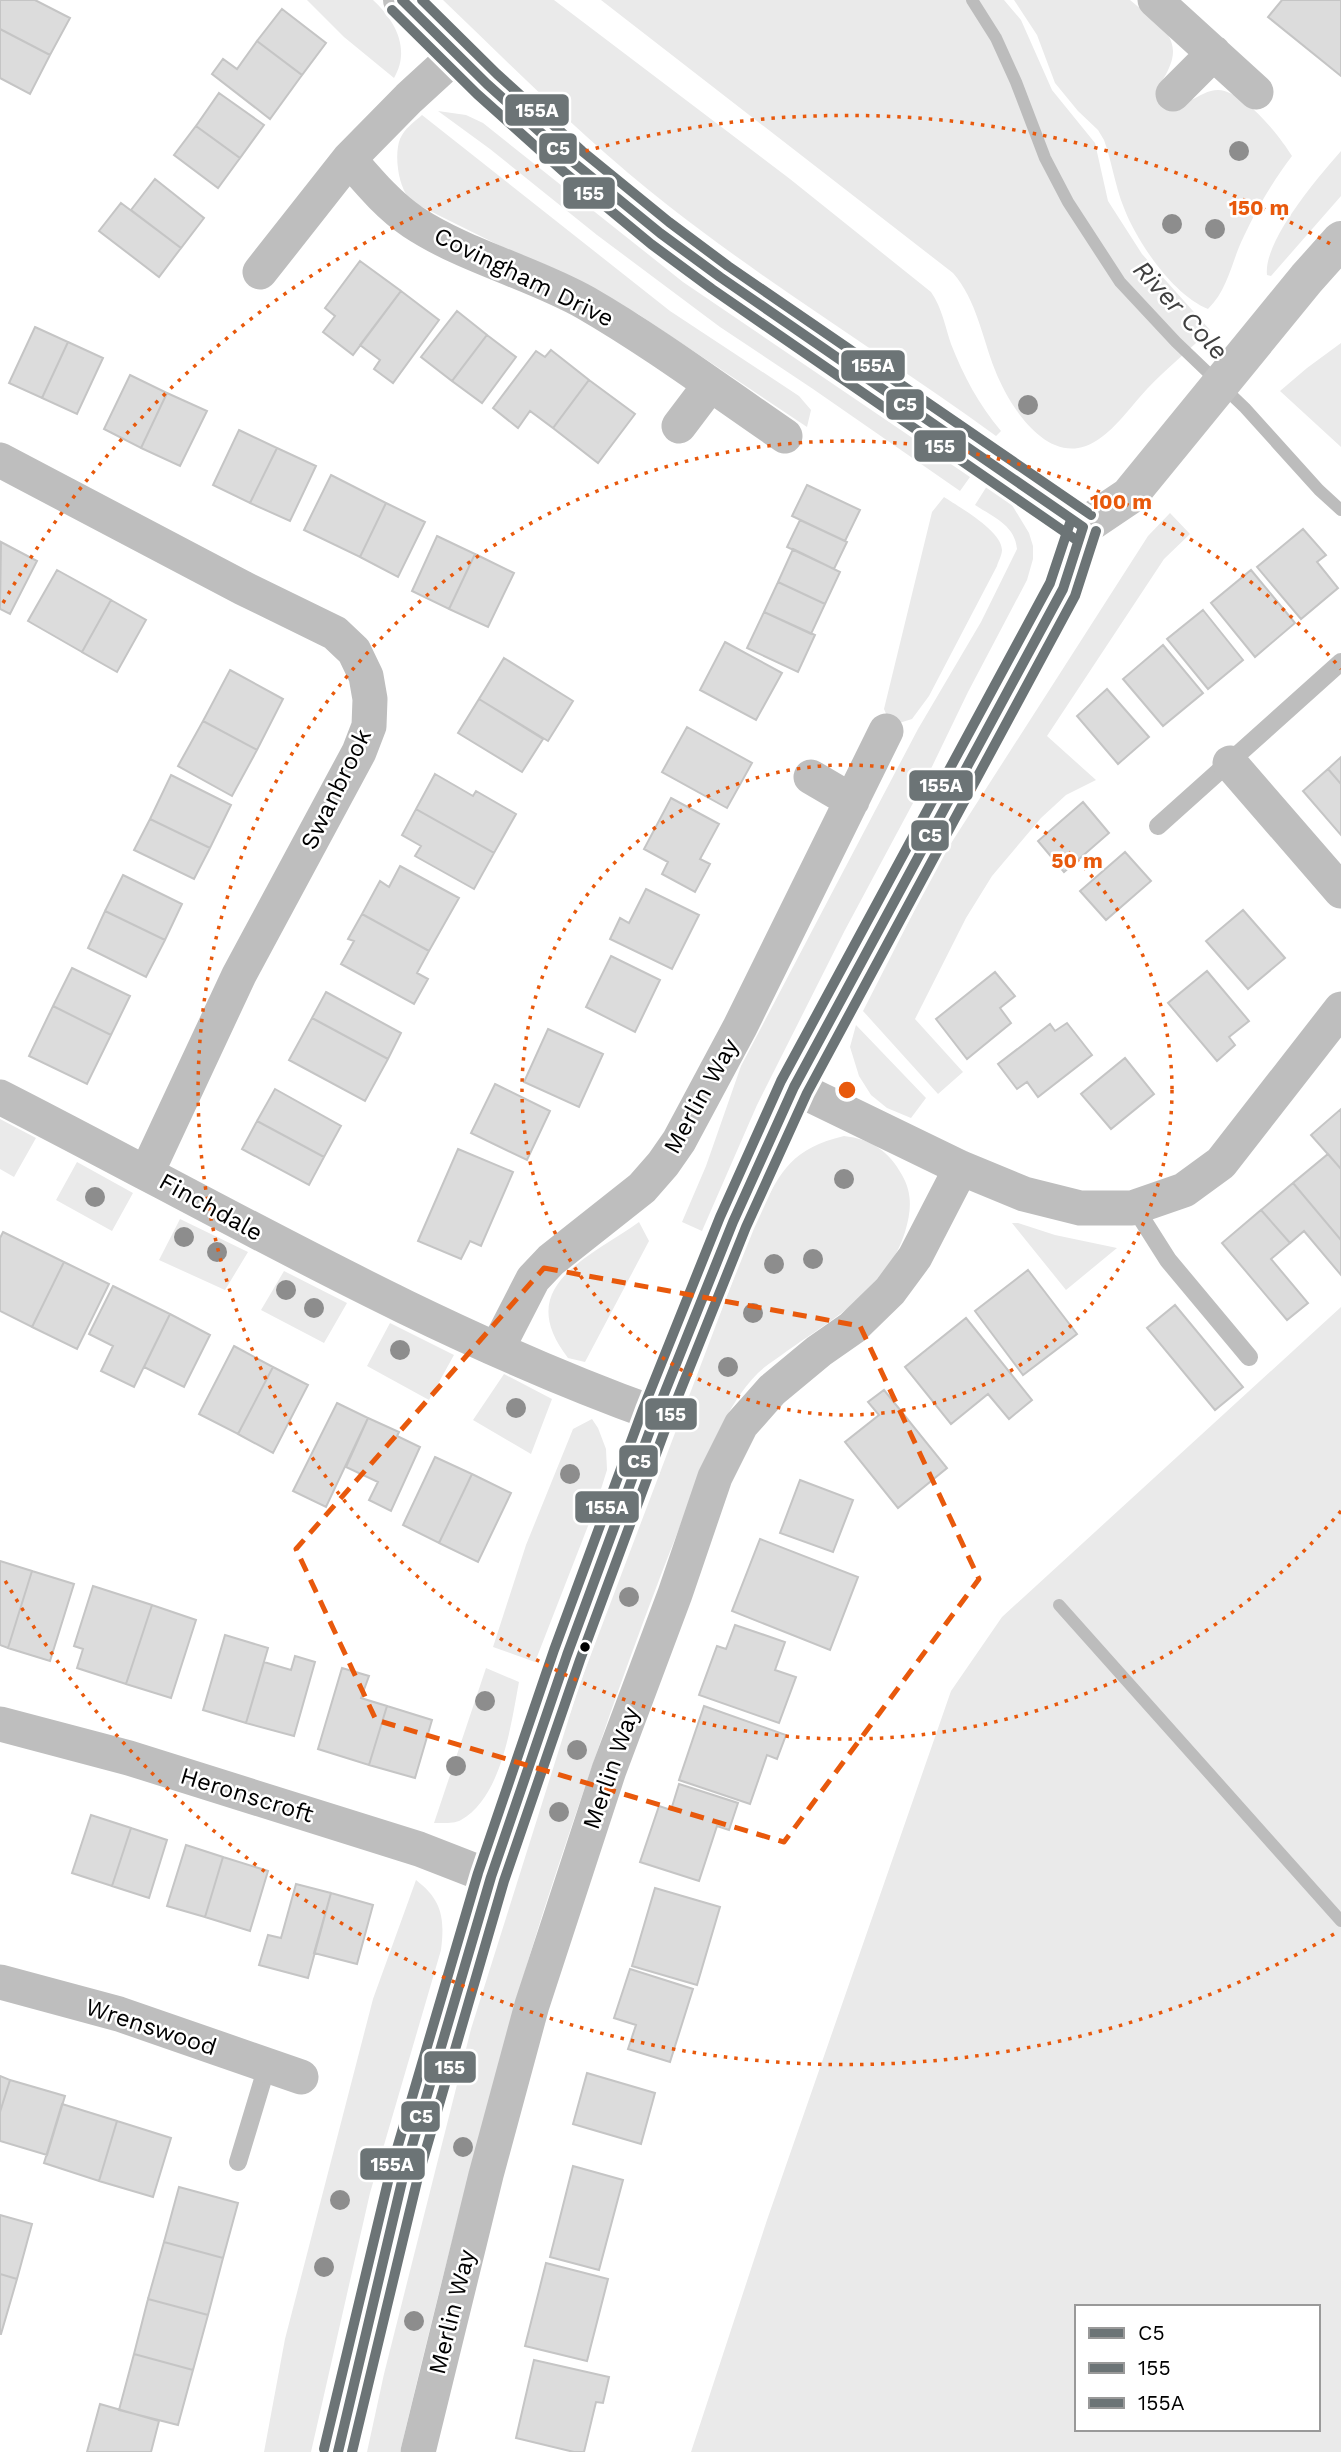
<svg xmlns="http://www.w3.org/2000/svg" width="1341" height="2452" viewBox="0 0 1341 2452" font-family="'Work Sans',sans-serif">
<rect width="100%" height="100%" fill="#fff"/>
<path fill="#eaeaea" fill-rule="evenodd" d="M307,0H373C395,20 411,49 394,78L344,37Z
M443,0H554L790,179L931,292C942,308 945,326 951,344C963,375 979,405 1001,431L996,436C889,358 775,289 670,207C589,144 517,71 443,0Z
M601,0H1004L1021,20L1052,90L1095,143L1108,201L1142,254L1210,330C1189,350 1167,368 1147,389C1133,404 1116,428 1099,439C1051,473 1010,408 995,370C982,337 977,301 953,273Z
M1014,0H1130C1163,28 1190,40 1160,84L1191,100C1200,96 1208,90 1218,90C1244,91 1279,135 1292,156C1273,181 1257,208 1244,236C1231,262 1229,288 1208,309C1173,295 1137,242 1124,208C1115,186 1112,162 1104,140L1098,130L1078,111L1055,83L1037,35Z
M438,111L466,115L483,123L683,282L970,477L960,491L813,389L720,327L597,235L490,149Z
M422,115L670,311L799,396L811,410L807,427L638,314L438,215C429,210 416,205 409,198C398,186 394,154 400,139C404,129 414,122 422,115Z
M1341,151V196L1271,276L1267,275C1263,241 1319,176 1341,151Z
M1341,343V447L1280,391L1307,368Z
M987,486L1012,505L1029,533L1033,546V559L1027,580L968,692L927,777L845,930L757,1105L702,1231L682,1222L706,1166L741,1066L918,729L981,622L1017,549C1015,525 993,517 975,505Z
M944,497C959,507 1002,531 1002,550C1002,555 998,562 997,566L929,696L912,719L896,724L890,723L884,709L932,512Z
M1170,513L1190,534L1164,559L1047,736L1096,780L1066,795L1041,818L992,876L966,918L915,1019L963,1072L938,1094L863,1011L939,862L1148,536Z
M856,1025L926,1098L911,1118L887,1108L871,1095L859,1076L850,1047Z
M0,1119L36,1138L14,1177L0,1169Z
M844,1136C871,1139 889,1151 902,1175C913,1194 911,1212 905,1232C887,1289 834,1318 787,1351C778,1358 766,1365 758,1373C741,1390 731,1408 720,1429C706,1455 697,1484 686,1511C659,1578 634,1646 610,1714C582,1796 553,1878 528,1961C481,2124 439,2288 400,2452H367L384,2374L471,2029L579,1686L752,1230C777,1180 784,1150 844,1136Z
M77,1162L133,1193L112,1231L56,1200Z
M180,1219L248,1252L225,1290L159,1260Z
M639,1222L649,1241L585,1362L568,1358C512,1286 589,1258 639,1222Z
M1012,1223H1018L1055,1235L1117,1248L1066,1290Z
M284,1271L347,1303L324,1343L261,1310Z
M1341,1307V2452H691L767,2220L951,1691L1002,1617ZM1077,2307H1318V2429H1077Z
M390,1323L454,1355L429,1400L367,1366Z
M504,1374L552,1399L531,1454L473,1420Z
M592,1419L598,1428L606,1449L607,1470L595,1508L535,1662L493,1647L526,1545L573,1429Z
M486,1668L519,1682C511,1724 502,1797 461,1820C454,1824 442,1823 434,1823Z
M416,1880C442,1900 445,1918 441,1950L370,2193L311,2452H264L285,2339L373,1999Z"/>
<g fill="none" stroke-linecap="round" stroke-linejoin="round">
<path stroke="#bcbcbc" stroke-width="12" d="M972,0L996,38L1016,82L1045,158L1068,202L1120,282L1176,342L1245,408L1319,490L1341,510
M1059,1605L1341,1921"/>
</g>
<path fill="#dcdcdc" stroke="#c5c5c5" stroke-width="2" d="M0,0H35L70,18L50,55L0,29Z
M1282,0H1341V76L1268,17Z
M282,9L326,43L302,75L257,41Z
M0,29L50,55L30,94L0,78Z
M257,41L302,75L270,119L212,74L223,59L237,69Z
M219,93L264,125L240,158L196,126Z
M196,126L240,158L218,188L174,155Z
M155,179L204,218L181,248L131,210Z
M121,203L181,248L159,277L99,231Z
M360,261L401,291L353,355L323,332L335,316L325,308Z
M401,291L439,320L393,383L374,369L380,360L360,345Z
M457,311L487,335L452,381L421,357Z
M35,327L68,342L42,398L9,383Z
M487,335L516,357L482,403L452,381Z
M68,342L103,358L77,414L42,398Z
M551,350L589,380L553,428L530,411L518,428L493,408L536,351L545,357Z
M130,375L167,393L141,448L104,429Z
M589,380L635,414L598,463L553,428Z
M167,393L207,411L180,466L141,448Z
M239,430L277,448L250,503L213,485Z
M277,448L316,466L290,521L250,503Z
M331,475L386,503L360,557L304,530Z
M807,485L860,510L845,541L792,516Z
M386,503L425,522L398,577L360,557Z
M800,520L847,542L834,569L787,547Z
M1303,529L1326,555L1317,562L1338,588L1301,619L1257,567Z
M437,536L475,554L449,609L412,591Z
M1,542L37,561L10,614L0,609Z
M793,549L840,572L825,604L778,582Z
M475,554L514,573L488,627L449,609Z
M57,570L111,600L82,652L28,621Z
M1251,570L1295,623L1255,657L1211,603Z
M778,582L825,604L811,634L764,612Z
M111,600L146,620L117,672L82,652Z
M1203,610L1243,660L1208,689L1167,639Z
M764,612L815,635L798,672L747,648Z
M725,642L782,673L756,720L700,690Z
M1163,645L1203,693L1163,726L1123,679Z
M504,658L573,701L548,741L479,699Z
M230,670L283,699L257,750L203,721Z
M1107,689L1149,737L1118,764L1077,716Z
M479,699L543,739L522,772L458,733Z
M203,721L257,750L232,796L178,766Z
M687,727L752,763L727,808L662,772Z
M1341,757V784L1328,769Z
M1328,769L1341,784V835L1303,791Z
M435,774L473,796L476,791L516,814L494,853L416,809Z
M171,775L231,805L210,848L150,819Z
M671,798L719,824L700,859L710,864L695,892L662,874L668,862L644,849Z
M1083,802L1109,833L1064,872L1038,841Z
M416,809L494,853L474,889L415,856L421,846L402,835Z
M150,819L210,848L194,879L134,850Z
M1125,852L1151,881L1106,920L1080,891Z
M400,866L459,898L429,951L362,914L380,881L389,887Z
M123,875L182,904L165,940L105,911Z
M646,889L699,915L672,969L610,939L620,918L629,923Z
M1243,910L1285,958L1248,989L1206,941Z
M105,911L165,940L146,977L88,948Z
M362,914L429,951L417,973L428,979L414,1004L341,964L354,941L348,939Z
M611,956L660,980L635,1032L586,1007Z
M72,968L130,996L111,1035L53,1006Z
M1207,971L1249,1021L1229,1037L1235,1045L1217,1061L1168,1003Z
M995,972L1015,996L1000,1008L1011,1023L967,1059L936,1019Z
M326,992L401,1033L388,1059L312,1018Z
M53,1006L111,1035L87,1084L29,1056Z
M312,1018L388,1059L365,1101L289,1060Z
M1067,1023L1092,1055L1038,1097L1027,1082L1017,1089L998,1064L1050,1024L1055,1031Z
M548,1029L603,1054L579,1107L524,1082Z
M1125,1058L1154,1094L1111,1129L1081,1094Z
M495,1084L550,1111L527,1160L471,1133Z
M275,1089L341,1126L324,1157L257,1121Z
M1341,1109V1169L1311,1135Z
M257,1121L324,1157L309,1185L242,1149Z
M458,1149L513,1172L481,1246L470,1241L461,1259L418,1241Z
M1328,1154L1341,1169V1240L1293,1183Z
M1293,1183L1341,1240V1275L1304,1231L1290,1243L1261,1210Z
M1261,1210L1290,1243L1271,1259L1308,1303L1287,1320L1222,1243Z
M3,1232L64,1262L32,1327L0,1311V1238Z
M64,1262L109,1284L77,1349L32,1327Z
M1028,1270L1077,1334L1023,1375L975,1311Z
M113,1286L170,1314L134,1387L101,1371L113,1346L89,1334Z
M1175,1305L1243,1387L1215,1410L1147,1328Z
M170,1314L210,1335L184,1387L144,1367Z
M966,1318L1032,1400L1009,1419L988,1394L951,1424L905,1367Z
M234,1346L273,1367L238,1434L199,1414Z
M273,1367L308,1385L273,1453L238,1434Z
M884,1390L947,1468L898,1508L845,1442L879,1415L868,1402Z
M337,1403L368,1418L326,1507L293,1491Z
M368,1418L399,1432L397,1436L420,1447L391,1511L369,1500L378,1482L346,1467Z
M435,1457L472,1474L439,1543L403,1525Z
M472,1474L511,1493L478,1562L439,1543Z
M800,1480L853,1500L833,1552L780,1533Z
M760,1539L858,1577L830,1650L732,1611Z
M0,1561L32,1571L8,1648L0,1645Z
M32,1571L74,1584L50,1661L8,1648Z
M93,1586L152,1605L126,1684L77,1668L83,1649L74,1646Z
M152,1605L196,1620L171,1698L126,1684Z
M735,1625L785,1642L775,1670L796,1677L779,1723L699,1695L717,1646L726,1649Z
M225,1635L268,1648L246,1723L203,1710Z
M295,1656L315,1662L294,1736L246,1723L264,1662L291,1670Z
M342,1668L369,1676L361,1698L387,1706L369,1765L318,1749Z
M387,1706L432,1720L415,1778L369,1765Z
M704,1706L786,1735L777,1759L767,1755L750,1804L679,1780Z
M679,1784L738,1803L729,1830L717,1826L699,1881L640,1862L659,1806L671,1810Z
M91,1815L131,1828L112,1886L72,1873Z
M131,1828L167,1840L149,1898L112,1886Z
M186,1845L223,1857L205,1917L167,1906Z
M223,1857L268,1871L250,1931L205,1917Z
M296,1884L331,1893L308,1978L259,1965L268,1935L281,1938Z
M655,1888L720,1907L697,1985L632,1966Z
M331,1893L373,1905L357,1964L314,1953Z
M630,1969L693,1989L670,2062L628,2049L636,2025L614,2018Z
M587,2073L655,2093L641,2144L573,2124Z
M0,2076L10,2080L0,2112Z
M10,2080L65,2096L47,2155L0,2141V2112Z
M62,2104L117,2121L99,2181L44,2163Z
M117,2121L171,2138L153,2197L99,2181Z
M573,2166L623,2180L599,2270L550,2257Z
M179,2187L238,2203L223,2258L164,2242Z
M0,2215L32,2224L17,2279L0,2274Z
M164,2242L223,2258L208,2315L148,2299Z
M546,2263L608,2279L587,2361L525,2346Z
M0,2274L17,2279L1,2334H0Z
M148,2299L208,2315L193,2370L134,2354Z
M134,2354L193,2370L178,2425L119,2410Z
M534,2360L609,2377L603,2403L596,2402L584,2452H574L516,2438Z
M100,2404L159,2421L151,2452H87Z"/>
<g fill="none" stroke-linecap="round" stroke-linejoin="round">
<path stroke="#bebebe" stroke-width="18" d="M1158,826L1341,662
M1135,1208L1168,1260L1249,1357
M238,2162L267,2066"/>
<path stroke="#bebebe" stroke-width="35" d="M1155,0L1256,92
M1173,94L1214,53
M349,159C369,182 388,205 413,222C466,257 531,272 586,303C655,343 719,391 785,436
M260,272L349,159L409,98L457,54
M679,426L710,385
M0,460L243,588L335,633L354,651L366,676L370,699L369,726L359,752L239,975L147,1172
M1230,763L1341,891
M811,777L852,801
M794,1087L961,1168L1024,1194L1080,1208H1132L1184,1190L1221,1163L1341,1009
M0,1097C216,1207 427,1332 656,1414
M497,1349L533,1279L551,1260L642,1188L663,1164L679,1141L740,1027L886,731
M0,1724L129,1758L419,1849L491,1877
M0,1982L119,2014L301,2077
M418,2452L486,2175L532,2005L609,1770L675,1594L715,1477L741,1425L772,1390L819,1351L852,1328L890,1291L915,1257L961,1168"/>
<path stroke="#c1c1c1" stroke-width="38" d="M402,0L487,84L573,162L660,233L720,277L1083,527
M338,2452L404,2173L491,1877L567,1655L656,1414L733,1222L794,1087L1063,589L1083,527L1129,496L1307,278L1341,240"/>
<g stroke="#fff" stroke-width="16">
<path id="bus-1" d="M402,0L487,84L573,162L660,233L720,277L1083,527
M338,2452L404,2173L491,1877L567,1655L656,1414L733,1222L794,1087L1063,589L1083,527"/>
</g>
<g stroke="#fff" stroke-width="16">
<path id="bus-2" d="M392,10L477,94L564,172L651,244L712,289L1075,539
M352,2452L418,2177L504,1881L580,1660L669,1419L746,1227L807,1093L1075,596L1096,531"/>
</g>
<g stroke="#fff" stroke-width="16">
<path id="bus-3" d="M422,0L497,74L582,151L669,222L728,266L1091,515
M324,2449L391,2169L478,1873L554,1650L643,1409L720,1217L781,1081L1050,583L1070,523"/>
</g>
<use href="#bus-1" stroke="#6c7476" stroke-width="10"/>
<use href="#bus-2" stroke="#6c7476" stroke-width="10"/>
<use href="#bus-3" stroke="#6c7476" stroke-width="10"/>
</g>
<g fill="#8d8d8d">
<circle cx="1239" cy="151" r="10"/>
<circle cx="1172" cy="224" r="10"/>
<circle cx="1215" cy="229" r="10"/>
<circle cx="1028" cy="405" r="10"/>
<circle cx="844" cy="1179" r="10"/>
<circle cx="95" cy="1197" r="10"/>
<circle cx="184" cy="1237" r="10"/>
<circle cx="217" cy="1252" r="10"/>
<circle cx="813" cy="1259" r="10"/>
<circle cx="774" cy="1264" r="10"/>
<circle cx="286" cy="1290" r="10"/>
<circle cx="314" cy="1308" r="10"/>
<circle cx="753" cy="1313" r="10"/>
<circle cx="400" cy="1350" r="10"/>
<circle cx="728" cy="1367" r="10"/>
<circle cx="516" cy="1408" r="10"/>
<circle cx="570" cy="1474" r="10"/>
<circle cx="629" cy="1597" r="10"/>
<circle cx="485" cy="1701" r="10"/>
<circle cx="577" cy="1750" r="10"/>
<circle cx="456" cy="1766" r="10"/>
<circle cx="559" cy="1812" r="10"/>
<circle cx="463" cy="2147" r="10"/>
<circle cx="340" cy="2200" r="10"/>
<circle cx="324" cy="2267" r="10"/>
<circle cx="414" cy="2321" r="10"/>
</g>
<path fill="none" stroke="#e8590c" stroke-width="5" stroke-dasharray="14 9" stroke-linejoin="round" d="M544,1268L860,1326L979,1579L784,1842L376,1720L296,1549Z"/>
<g fill="none" stroke="#e8590c" stroke-width="3.5" stroke-dasharray="3.5 7">
<circle cx="847" cy="1090" r="325"/>
<path d="M1341 1511A649 649 0 1 1 1341 669"/>
<path d="M1334 1934A974 974 0 0 1 3 1577M3 603A974 974 0 0 1 1334 246"/>
</g>
<circle fill="#000" stroke="#fff" stroke-width="2.5" cx="585" cy="1647" r="6"/>
<g text-anchor="middle" dominant-baseline="central" stroke-width="5" stroke-linejoin="round" paint-order="stroke">
<g font-size="24" fill="#000" stroke="#fff">
<text transform="translate(524 277) rotate(26)">Covingham Drive</text>
<text transform="translate(336 789) rotate(-64)">Swanbrook</text>
<text transform="translate(701 1096) rotate(-61)">Merlin Way</text>
<text transform="translate(211 1207) rotate(29)">Finchdale</text>
<text transform="translate(611 1768) rotate(-71)">Merlin Way</text>
<text transform="translate(247 1795) rotate(17)">Heronscroft</text>
<text transform="translate(151 2027) rotate(18)">Wrenswood</text>
<text transform="translate(452 2312) rotate(-76)">Merlin Way</text>
</g>
<g font-size="26" font-style="italic" fill="#404040" stroke="#fff">
<text transform="translate(1181 310) rotate(47)">River Cole</text>
</g>
</g>
<circle cx="847" cy="1090" r="10" fill="#e8590c" stroke="#fff" stroke-width="3.5"/>
<g font-size="21" text-anchor="middle" font-weight="bold" fill="#e8590c" stroke="#fff" stroke-width="5" stroke-linejoin="round" paint-order="stroke">
<text x="1259" y="215">150 m</text>
<text x="1121" y="509">100 m</text>
<text x="1077" y="868">50 m</text>
</g>
<g stroke="#fff" stroke-width="2.5">
<rect x="504" y="93" width="66" height="34" rx="7" fill="#6c7476"/>
<rect x="538" y="132" width="40" height="33" rx="7" fill="#6c7476"/>
<rect x="562" y="176" width="54" height="34" rx="7" fill="#6c7476"/>
<rect x="840" y="349" width="66" height="33" rx="7" fill="#6c7476"/>
<rect x="885" y="388" width="40" height="33" rx="7" fill="#6c7476"/>
<rect x="913" y="429" width="54" height="34" rx="7" fill="#6c7476"/>
<rect x="908" y="769" width="66" height="33" rx="7" fill="#6c7476"/>
<rect x="910" y="819" width="40" height="33" rx="7" fill="#6c7476"/>
<rect x="644" y="1397" width="54" height="34" rx="7" fill="#6c7476"/>
<rect x="618" y="1444" width="41" height="34" rx="7" fill="#6c7476"/>
<rect x="574" y="1490" width="66" height="34" rx="7" fill="#6c7476"/>
<rect x="423" y="2050" width="54" height="34" rx="7" fill="#6c7476"/>
<rect x="400" y="2100" width="41" height="33" rx="7" fill="#6c7476"/>
<rect x="359" y="2147" width="67" height="34" rx="7" fill="#6c7476"/>
</g>
<g font-size="19" text-anchor="middle" font-weight="bold" fill="#fff">
<text x="537" y="117">155A</text>
<text x="558" y="155">C5</text>
<text x="589" y="200">155</text>
<text x="873" y="372">155A</text>
<text x="905" y="411">C5</text>
<text x="940" y="453">155</text>
<text x="941" y="792">155A</text>
<text x="930" y="842">C5</text>
<text x="671" y="1421">155</text>
<text x="639" y="1468">C5</text>
<text x="607" y="1514">155A</text>
<text x="450" y="2074">155</text>
<text x="421" y="2123">C5</text>
<text x="392" y="2171">155A</text>
</g>
<rect x="1075" y="2305" width="245" height="126" fill="#ffffff" stroke="#999999" stroke-width="2"/>
<rect x="1089" y="2328" width="35" height="10" fill="#6c7476" stroke="#999999" stroke-width="2"/>
<text x="1138" y="2340" font-size="21" fill="#000000">C5</text>
<rect x="1089" y="2363" width="35" height="10" fill="#6c7476" stroke="#999999" stroke-width="2"/>
<text x="1138" y="2375" font-size="21" fill="#000000">155</text>
<rect x="1089" y="2398" width="35" height="10" fill="#6c7476" stroke="#999999" stroke-width="2"/>
<text x="1138" y="2410" font-size="21" fill="#000000">155A</text>
</svg>
